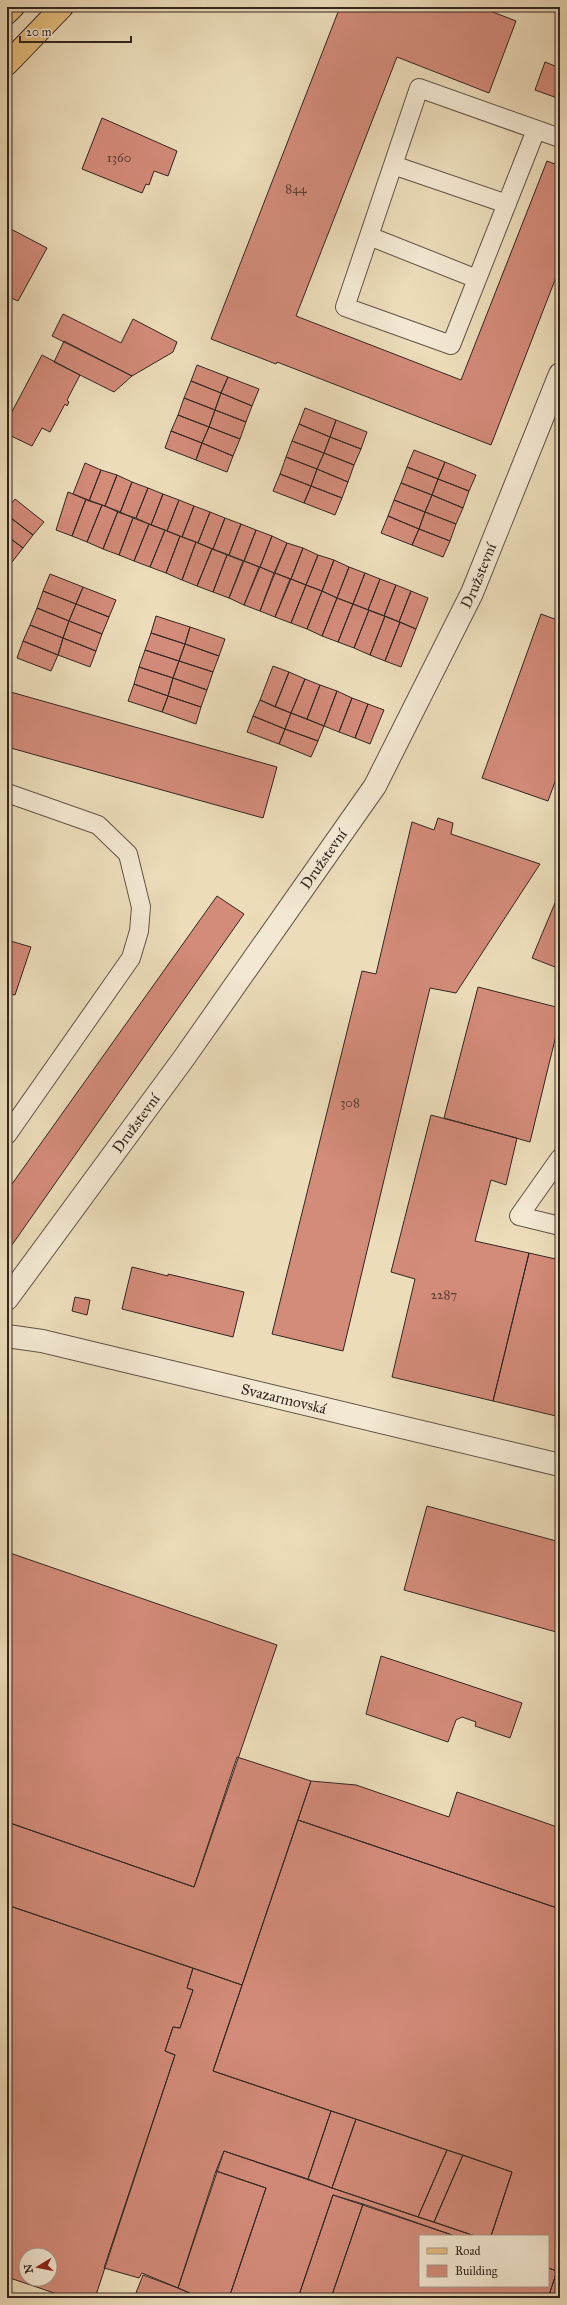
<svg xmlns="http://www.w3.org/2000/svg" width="567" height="2305" viewBox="0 0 567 2305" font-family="'IM FELL Great Primer',serif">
<rect width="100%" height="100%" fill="#ecdcba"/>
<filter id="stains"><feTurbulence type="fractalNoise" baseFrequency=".005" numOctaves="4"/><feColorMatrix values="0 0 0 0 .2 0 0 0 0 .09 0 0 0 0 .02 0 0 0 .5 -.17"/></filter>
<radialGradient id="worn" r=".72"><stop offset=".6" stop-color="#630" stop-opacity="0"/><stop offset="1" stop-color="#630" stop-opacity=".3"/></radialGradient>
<path fill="#d38b7a" stroke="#332621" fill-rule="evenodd" d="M340,7H480L516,21L489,93L397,57L296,316L461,380L547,161L560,166V267L491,445L277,362L276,364L211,339Z
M545,62L560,68V99L535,90Z
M102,118L177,151L168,176L154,171L149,185L146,184L142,193L82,169Z
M7,227L47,248L18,301L7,296Z
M63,314L121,343L133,319L177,342L173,352L132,376L52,336Z
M64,341L132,376L114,392L54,362Z
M42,355L80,375L67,400L69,402L67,406L65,404L50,432L42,428L32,446L7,434V421Z
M197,365L228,377L221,393L191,381Z
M228,377L259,389L252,406L221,393Z
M191,381L221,393L215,410L184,398Z
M221,393L252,406L246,422L215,410Z
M184,398L215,410L209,427L178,415Z
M305,408L336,420L330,437L299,424Z
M215,410L246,422L240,439L209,427Z
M178,415L209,427L202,443L171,431Z
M336,420L367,432L361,449L330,437Z
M299,424L330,437L324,453L292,441Z
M209,427L240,439L233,456L202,443Z
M171,431L202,443L196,460L165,448Z
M330,437L361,449L354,465L324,453Z
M292,441L324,453L317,469L286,457Z
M202,443L233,456L227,472L196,460Z
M414,450L445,462L438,479L407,467Z
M324,453L354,465L348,482L317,469Z
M286,457L317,469L311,486L280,474Z
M445,462L476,475L469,491L438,479Z
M85,463L101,470L89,501L73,494Z
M407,467L438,479L432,495L401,483Z
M317,469L348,482L342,498L311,486Z
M101,470L117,475L105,506L89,501Z
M280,474L311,486L304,503L273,491Z
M117,475L132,482L120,513L105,506Z
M438,479L469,491L463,508L432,495Z
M132,482L148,488L136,518L120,513Z
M401,483L432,495L425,512L394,500Z
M311,486L342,498L335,515L304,503Z
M148,488L163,494L151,525L136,518Z
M68,492L86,499L72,536L56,530Z
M163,494L179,500L167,531L151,525Z
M432,495L463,508L456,524L425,512Z
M15,499L44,522L33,535L7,515V509Z
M86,499L102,505L87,542L72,536Z
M179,500L194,506L182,537L167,531Z
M394,500L425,512L419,529L388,516Z
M102,505L118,511L103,549L87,542Z
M194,506L210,512L198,543L182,537Z
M118,511L133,518L119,555L103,549Z
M210,512L225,518L213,549L198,543Z
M425,512L456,524L450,541L419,529Z
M7,515L33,535L23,548L7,536Z
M388,516L419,529L412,545L381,533Z
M133,518L149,524L134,561L119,555Z
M225,518L241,524L229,555L213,549Z
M149,524L165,530L150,567L134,561Z
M241,524L256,530L244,561L229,555Z
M419,529L450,541L443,557L412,545Z
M165,530L180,536L166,573L150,567Z
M256,530L272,536L260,567L244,561Z
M7,536L23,548L12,562L7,558Z
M180,536L196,542L182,580L166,573Z
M272,536L287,543L274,573L260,567Z
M196,542L212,549L197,586L182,580Z
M287,543L303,548L291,579L275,573Z
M303,548L318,555L306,585L291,579Z
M212,549L227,555L213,592L197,586Z
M227,555L243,561L229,598L213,592Z
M318,555L334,560L322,591L306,585Z
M334,560L349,567L337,598L322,591Z
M244,561L259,567L244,605L229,598Z
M260,567L274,573L260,611L244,605Z
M349,567L365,573L353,604L337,598Z
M275,573L290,579L275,617L260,611Z
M365,573L380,579L368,610L353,604Z
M50,574L83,587L76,604L43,591Z
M291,579L306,585L291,623L275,617Z
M380,579L396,585L384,616L368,610Z
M306,585L322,591L307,629L291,623Z
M396,585L411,591L399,622L384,616Z
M83,587L116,600L109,617L76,604Z
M43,591L76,604L69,621L37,608Z
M322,591L337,598L322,636L307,629Z
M411,591L428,598L416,629L399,622Z
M337,598L353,604L338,642L322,636Z
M76,604L109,617L102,634L69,621Z
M353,604L369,610L354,648L338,642Z
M37,608L69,621L63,638L30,625Z
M369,610L385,616L370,655L354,648Z
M541,614L560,621V768L548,801L482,778Z
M156,616L190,627L185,644L151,633Z
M385,616L400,622L385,661L370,655Z
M69,621L102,634L96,651L63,638Z
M400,622L416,629L401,667L385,661Z
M30,625L63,638L58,655L23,641Z
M190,627L225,639L219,656L185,644Z
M151,633L185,644L179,661L145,650Z
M63,638L96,651L90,667L58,655Z
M23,641L58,655L51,671L17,658Z
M185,644L219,656L213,672L179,661Z
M145,650L179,661L173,678L139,667Z
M179,661L213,672L207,690L173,678Z
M273,666L289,672L275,707L260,700Z
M139,667L173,678L168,696L134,684Z
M289,672L305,679L291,713L275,707Z
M173,678L207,690L201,707L168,696Z
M305,679L320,685L307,719L291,713Z
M134,684L168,696L162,712L128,701Z
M320,685L337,691L324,726L307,719Z
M7,691L277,767L263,818L7,747Z
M337,691L352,698L339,732L324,726Z
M168,696L201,707L196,724L162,712Z
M352,698L368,704L355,738L339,732Z
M260,700L291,713L285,729L253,716Z
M368,704L384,710L370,744L355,738Z
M291,713L324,726L318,741L285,729Z
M253,716L285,729L279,744L247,732Z
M285,729L318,741L311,757L279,744Z
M438,818L453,823L451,834L540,864L456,993L430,988L343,1351L272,1334L362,971L376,974L412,822L434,830Z
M560,891V969L532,958Z
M217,896L244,914L7,1252V1191Z
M7,940L31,947L15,995L7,993Z
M478,987L560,1008V1019L530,1142L444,1118Z
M431,1115L517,1138L506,1185L491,1180L475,1241L529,1253L493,1401L392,1377L415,1279L391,1272Z
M529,1253L560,1260V1417L493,1401Z
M132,1267L168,1276V1274L244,1292L233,1337L122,1309Z
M75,1297L90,1300L87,1315L72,1311Z
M427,1506L560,1542V1633L404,1590Z
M7,1552L277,1645L194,1887L7,1822Z
M381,1656L522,1703L510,1738L475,1726L476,1722L462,1717L456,1720L448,1742L366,1714Z
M237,1757L311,1781L242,1985L7,1905V1822L194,1887Z
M311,1781L356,1785L449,1817L457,1792L560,1828V1909L298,1820Z
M298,1820L560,1909V2298H548L557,2271L548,2268V2236H491L512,2172L213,2071Z
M7,1905L193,1968L187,1988L193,1990L180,2028L173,2027L165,2051L175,2055L95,2298H69L7,2277ZM26,2255H50V2279H26Z
M193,1968L242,1985L213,2071L331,2111L308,2179L224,2151L178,2288L142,2273L139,2278L104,2268L175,2055L165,2051L173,2027L180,2028L193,1990L187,1988Z
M331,2111L356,2119L332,2188L308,2179Z
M356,2119L447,2150L418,2217L332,2188Z
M447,2150L463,2155L434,2222L418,2217Z
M224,2151L332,2188L475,2236H455L333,2195L298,2298H229L266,2188L216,2171Z
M463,2155L512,2172L491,2236H475L434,2222Z
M216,2171L266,2188L229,2298H201L178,2288Z
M333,2195L363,2204L331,2298H298Z
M363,2204L455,2236H420V2286H548V2268L557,2271L548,2298H331Z
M143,2275L178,2288L201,2298H134Z"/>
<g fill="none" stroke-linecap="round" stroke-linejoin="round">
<g stroke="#615447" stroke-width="20">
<path id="lane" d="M536,130L451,345L345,307L419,88L560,138
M393,165L507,204
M369,236L477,279
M7,793L98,825L128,854L141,907L139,931L131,958L7,1135
M560,1158L519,1216L560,1226"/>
</g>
<g stroke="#615447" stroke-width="24">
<g id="street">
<path id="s1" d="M7,1299L184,1058L375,786L472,593L560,374"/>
<path id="s2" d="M7,1336L42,1341L560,1465"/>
</g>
</g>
<g stroke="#332621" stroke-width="24">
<path id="primary" d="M7,13L13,7
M7,64L62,7"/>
</g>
<use href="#lane" stroke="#f3e8d2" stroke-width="18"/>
<use href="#street" stroke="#f3e8d2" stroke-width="22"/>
<use href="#primary" stroke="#e6be7d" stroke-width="22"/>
</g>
<g text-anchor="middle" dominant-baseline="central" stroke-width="3" stroke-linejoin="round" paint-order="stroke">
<g font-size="13" fill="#5b3f37">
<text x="119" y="158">1360</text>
<text x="296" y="189">844</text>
<text x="350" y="1103">308</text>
<text x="444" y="1295">2287</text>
</g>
<g font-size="15" fill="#332621" stroke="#f3e8d2">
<text stroke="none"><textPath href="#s1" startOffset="866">Družstevní</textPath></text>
<text stroke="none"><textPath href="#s1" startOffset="542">Družstevní</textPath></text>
<text stroke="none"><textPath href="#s1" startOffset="218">Družstevní</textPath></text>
<text stroke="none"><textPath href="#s2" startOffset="284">Svazarmovská</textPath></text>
</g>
</g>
<rect width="567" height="2305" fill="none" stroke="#ecdcba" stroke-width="24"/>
<rect x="8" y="8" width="551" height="2289" fill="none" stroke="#332621" stroke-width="2"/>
<rect x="12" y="12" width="543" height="2281" fill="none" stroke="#332621"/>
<rect x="419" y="2235" width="130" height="52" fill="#f3e8d2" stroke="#a69a8b"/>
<rect x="427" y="2248" width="20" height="6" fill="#e6be7d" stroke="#a69a8b"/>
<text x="455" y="2255" font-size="12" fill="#332621">Road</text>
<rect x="427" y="2265" width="20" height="12" fill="#d38b7a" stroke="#a69a8b"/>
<text x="455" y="2275" font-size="12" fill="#332621">Building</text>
<g transform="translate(38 2267) rotate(260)"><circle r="19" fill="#f3e8d2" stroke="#a69a8b"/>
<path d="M0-3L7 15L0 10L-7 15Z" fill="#8f2418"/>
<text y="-6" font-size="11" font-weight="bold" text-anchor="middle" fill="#332621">N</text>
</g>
<path d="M20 36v6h111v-6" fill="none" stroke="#332621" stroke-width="2"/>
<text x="26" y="36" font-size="12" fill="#332621" stroke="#f3e8d2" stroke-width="3" paint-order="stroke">20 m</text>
<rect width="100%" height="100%" filter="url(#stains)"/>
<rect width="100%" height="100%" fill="url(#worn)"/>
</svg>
